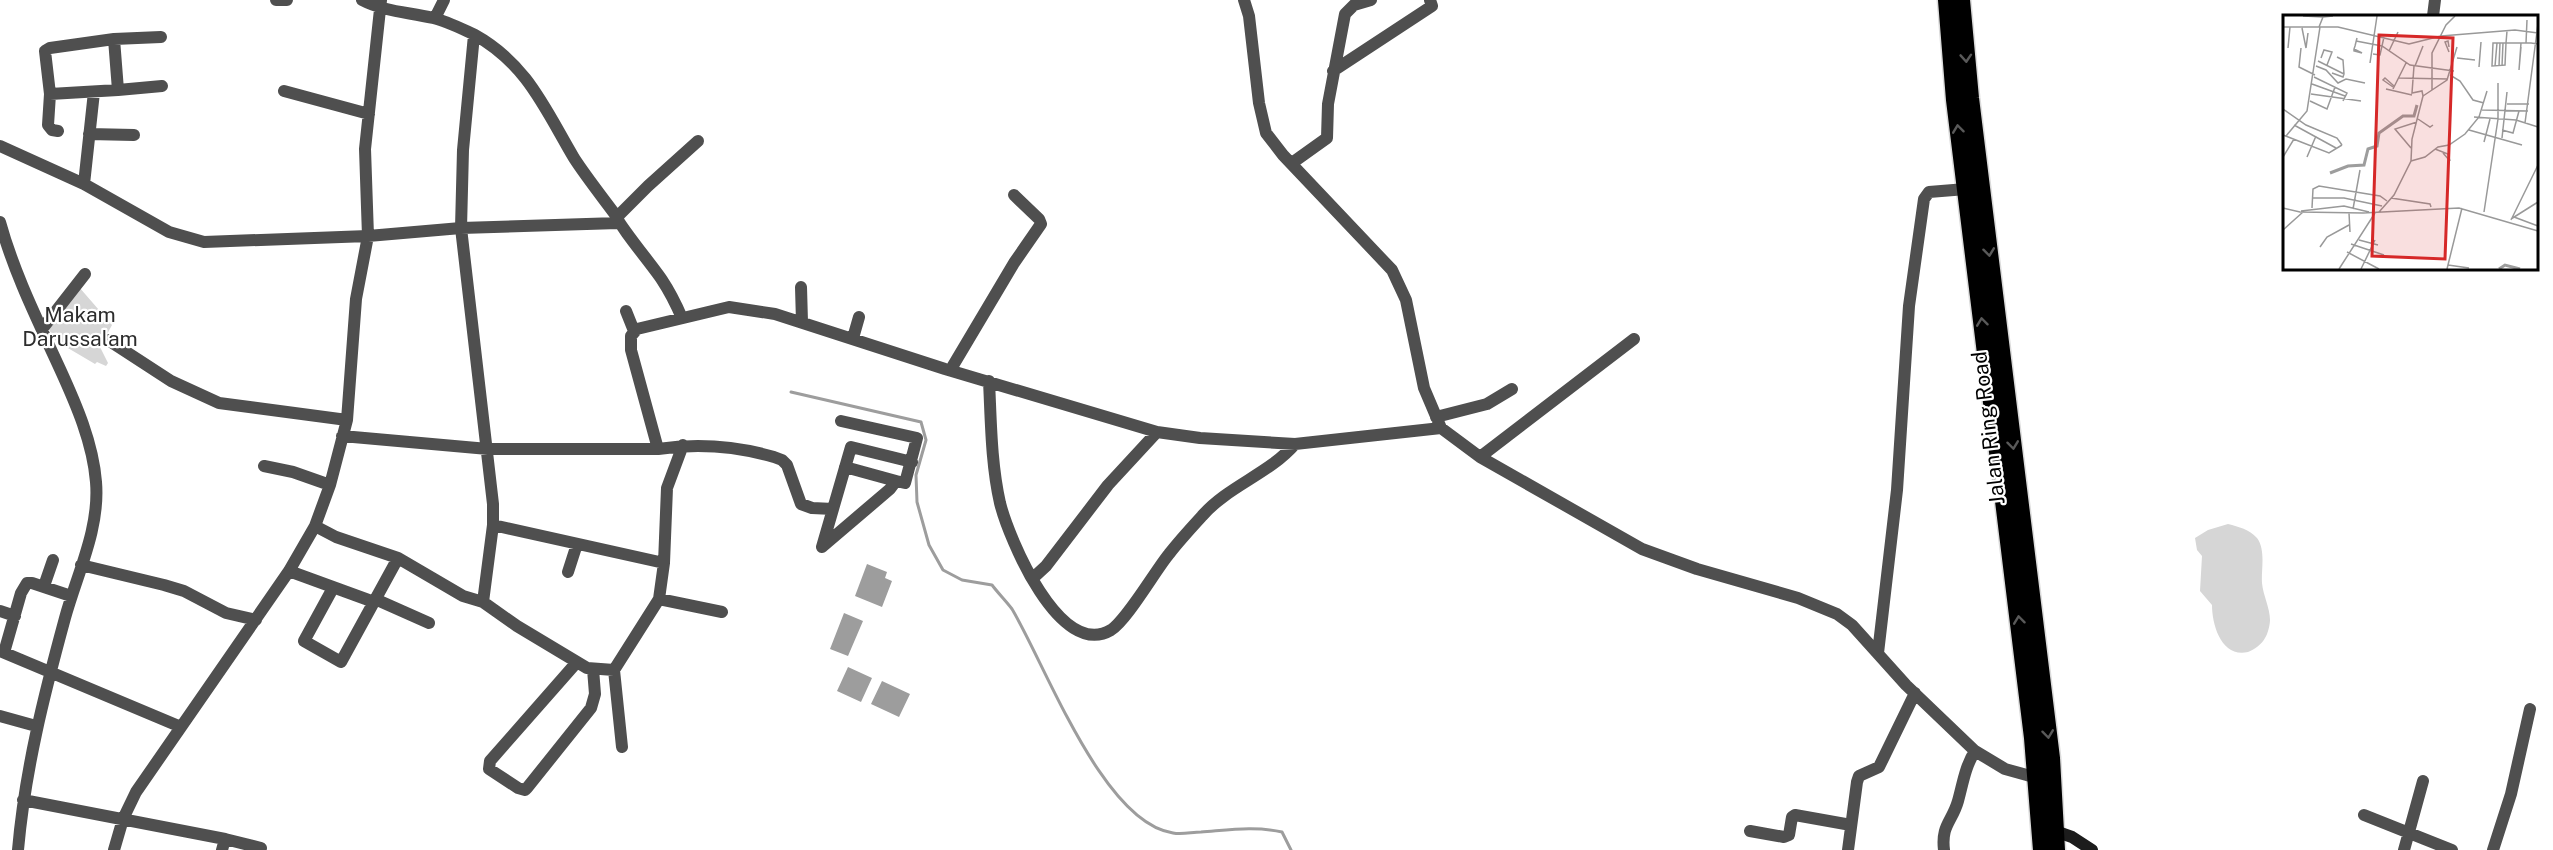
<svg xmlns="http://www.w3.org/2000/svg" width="2553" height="850" viewBox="0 0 2553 850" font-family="'Public Sans',sans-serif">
<rect width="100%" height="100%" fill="#fff"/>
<path fill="#d6d6d6" d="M79,287L112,325L100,347L108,363L106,366L97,362L95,364L56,341L48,328Z
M2228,524C2239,527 2249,529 2257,538C2266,550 2261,570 2262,583C2263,595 2270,608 2270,620C2270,624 2268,634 2265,638C2262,644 2254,650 2248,652C2222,658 2212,626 2212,605L2200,591L2202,556L2197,550L2195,538L2208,530Z"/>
<path fill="#9d9d9d" d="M867,564L887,572L885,578L892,581L882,607L855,596Z
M844,613L863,621L848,656L830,649Z
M848,667L872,678L861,702L837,691Z
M882,681L910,694L899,717L871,704Z"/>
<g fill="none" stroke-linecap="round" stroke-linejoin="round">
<path stroke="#9d9d9d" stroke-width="3" d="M791,392L921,422L926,440L916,475L917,502L929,545L943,570L962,580L992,585C998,593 1006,601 1012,609C1046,666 1103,823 1173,833C1182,835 1192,832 1201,832C1229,830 1255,826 1282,832L1291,850"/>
<g stroke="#dbdbdb" stroke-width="21">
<path id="highway" d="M1947,0L1955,100L2033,738L2042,850
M1961,0L1970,98L2051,758L2056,850"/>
</g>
<path stroke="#4f4f4f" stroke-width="12" d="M276,0H287
M362,0C385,12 408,12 433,18C447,21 462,29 475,35C527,64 545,109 574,158C587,178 603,198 617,217C618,224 655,269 662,280C670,292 676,304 682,318
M1244,0L1249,16L1259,103L1266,133L1283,155L1392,270L1406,300L1424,388L1441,428L1480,457L1642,549L1697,569L1798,598L1837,614L1852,625L1906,685L1975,751L2005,769L2038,778
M2433,16L2435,0
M435,18L444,0
M474,35L463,150L461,228L493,504V525L483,602
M114,39L50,48L45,51L50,94L118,90L114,39L161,37
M1333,71L1432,6L1430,0
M118,90L162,86
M284,91L369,114
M50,94L48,125L52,130L58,131
M89,134L134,135
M0,146L84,184L169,232L204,242L368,236L461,228L618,223
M1292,163L1327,138L1328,104L1345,14L1354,5L1371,0
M84,184L94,92
M617,217L648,186L698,141
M0,222C14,273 38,321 60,369C76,404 93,443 96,482C100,529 77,574 65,618C44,695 25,770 18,850
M801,287L802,322
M626,311L634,331
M42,329L85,274
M853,338L859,317
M108,340L171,381L219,403L347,420
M951,369L1014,263L1041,224L1039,219L1014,195
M989,381C991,421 991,463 1000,503C1009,539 1060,660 1111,630C1127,620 1155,571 1169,554C1179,541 1191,528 1202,516C1228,486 1269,474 1295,444
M1436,417L1487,404L1512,389
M841,421L917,438L905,483L896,481
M342,436L488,449H658L631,350V336L637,329L729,307L775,314L945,369L1157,432L1200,438L1295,444L1441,428
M658,449C698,443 736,446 774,457L782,460L787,465L801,504L812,508L833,509
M1480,457L1634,339
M264,466L293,472L330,485
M493,525L664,563
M315,526L336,537L398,558L463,596L483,602L517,626L587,668L614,670
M822,547L851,447L912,462
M822,547L890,489L896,481L845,467
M81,565L164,585L184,591L226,613L256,620
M289,571L374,602
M568,572L577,544
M1033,578L1046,566L1108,485L1157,432
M44,586L53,560
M333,588L304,641L341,662L398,558
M375,599L429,623
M659,599L722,612
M0,611L15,616
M5,649L21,593L27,583H32L71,596
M0,651L181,727
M1878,653L1897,490L1909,306L1924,199L1929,192L1966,189
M577,662L490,761L489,769L518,788L525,790L527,788L591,708L595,694L593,669
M0,716L36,726
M622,747L614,670L659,599L664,563L667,488L683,445
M23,800L225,839L222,850
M2364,815L2452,850
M1750,831L1784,837L1789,835L1792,817L1795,815L1851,825
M225,839L261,848
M114,850L123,819L136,792L289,571L315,526L330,485L347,420L356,299L368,236L365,149L381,0
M1848,850L1857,782L1859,776L1879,767L1915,693
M1944,850C1941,825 1952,822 1958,801C1963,783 1965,767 1975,751
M2404,850L2423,781
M2493,850L2511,794L2530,709"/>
<path stroke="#1c1c1c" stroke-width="12" d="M2055,831L2072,837L2092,850"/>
<use href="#highway" stroke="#000" stroke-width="18"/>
</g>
<defs><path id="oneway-chevron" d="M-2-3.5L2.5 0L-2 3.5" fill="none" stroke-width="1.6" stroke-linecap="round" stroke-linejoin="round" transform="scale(1.5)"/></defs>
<g stroke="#595959">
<use href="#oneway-chevron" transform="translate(1966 58) rotate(86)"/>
<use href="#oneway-chevron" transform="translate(1958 129) rotate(-97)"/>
<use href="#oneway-chevron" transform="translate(1989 252) rotate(83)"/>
<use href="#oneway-chevron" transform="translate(1982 322) rotate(-97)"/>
<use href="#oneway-chevron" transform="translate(2013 445) rotate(83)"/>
<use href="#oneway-chevron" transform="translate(2019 620) rotate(-97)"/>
<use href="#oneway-chevron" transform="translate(2048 734) rotate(83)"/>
</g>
<g text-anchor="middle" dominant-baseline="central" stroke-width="4.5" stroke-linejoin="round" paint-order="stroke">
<g font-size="21" fill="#2d2d2d" stroke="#fff">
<text x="80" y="314">Makam<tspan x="80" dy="24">Darussalam</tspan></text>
</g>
<g font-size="21" fill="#000" stroke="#fff">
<text transform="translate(1988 428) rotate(-97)">Jalan Ring Road</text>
</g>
</g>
<g transform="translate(2283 15)">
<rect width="255" height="255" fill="#fff"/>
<path fill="none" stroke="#9d9d9d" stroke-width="3" d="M47,158L65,151L81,150L85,134L94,131L96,118L120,101H131L134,90M216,254L222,250L237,254"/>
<path fill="none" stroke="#999" stroke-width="1.5" d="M20,1L40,2M0,12H36L40,2L50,1M19,13L23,33L25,18M224,16L223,28L222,50L209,51L210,28H248L255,29M73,26L99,31L127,50L171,56M243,28L244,5M166,32L165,26L162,27L166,37M238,32L236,55L238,28M5,33L7,12M18,33L16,52L32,60M71,34L79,38L71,36V34L72,31L74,23M106,36L115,17M90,39L97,40L101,22M38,43L41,35L49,37L44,50M174,43L192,45M35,46L61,59M87,48L94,1M33,51L43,55L55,68L63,64L82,68M131,51L129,78L139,76L140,81M132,51L140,31M212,51L214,28M216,51L217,28M219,51L220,28M196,52L198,27M49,58L60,62L61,59L60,45L54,42M167,60L177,66L190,85L201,88M31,62L64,78L60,86M116,63L165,64M29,69L62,81M110,72L100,65L102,63L111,71M103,74L129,80M110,74L123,48M149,75V38L163,10L172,1M28,79L78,86M140,81L164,65L174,32M27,86L44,94L52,72M224,89H246M0,94L23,110L54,123L59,130M199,95L245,96M191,102L233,105L255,112M135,104L147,112L150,110M242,108L255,9M11,110L53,133M186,115L239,130M219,115L230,118L236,96M0,120L46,138L59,130M3,121L24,96L37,12H55L126,29L158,21L232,15L255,18M219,123L224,77M201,127L207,104M128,133L112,114L134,107M152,134L165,139L167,146L160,138M0,142L11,124M24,142L33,121M128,146L142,142L155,132L166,130L182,119L196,102L204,76M29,183H61L99,191M108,183L147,189L148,192M0,193L17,197L80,198L176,193L255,216M29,193L30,174L36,171L97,181L104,186M70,194L77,155M18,196L61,191L86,197M96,197L111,180L128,146L129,124L140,81M201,197L215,104V68M66,198L67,217M231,202L255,211M228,204L255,187M228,205L255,150M0,215L20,197M76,225L95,230M68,229L101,240M37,232L44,222L66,210M64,237L96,254M165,250L186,253M56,254L92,198M78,254L92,225M164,254L179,193"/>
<path fill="#d62828" fill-opacity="0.15" stroke="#d62828" stroke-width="3" d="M96,20L170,23L162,244L89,241Z"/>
<rect width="255" height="255" fill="none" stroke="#000" stroke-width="3"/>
</g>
</svg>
